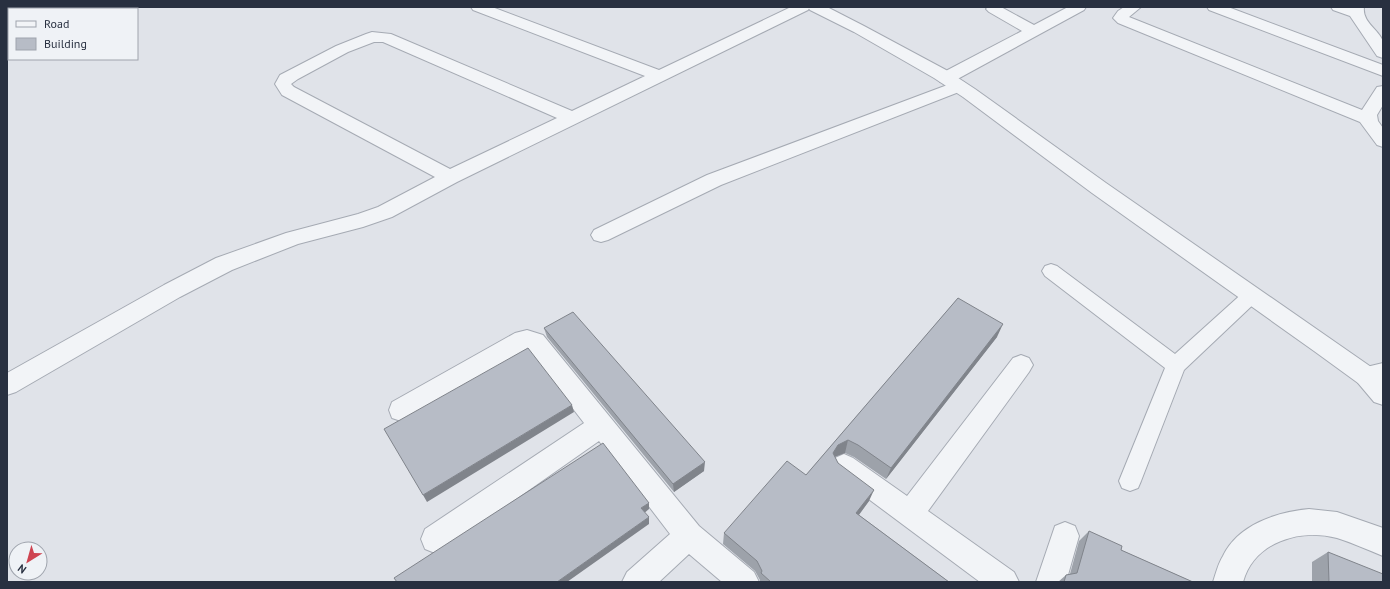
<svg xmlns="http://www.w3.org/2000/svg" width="1390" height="589" viewBox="0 0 1390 589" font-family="'PT Sans',sans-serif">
<rect width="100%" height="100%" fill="#e0e3e9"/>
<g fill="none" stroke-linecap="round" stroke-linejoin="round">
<g stroke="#a5aab3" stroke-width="2">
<path id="service" d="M1051,264L1057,266L1175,354L1246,290L1252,288L1258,290L1261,295L1258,300L1184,370L1141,481L1138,488L1130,491L1122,488L1119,481L1165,368L1045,276L1042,271L1045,266Z"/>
</g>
<g stroke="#a5aab3" stroke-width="2">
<path id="minor" d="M471,7H492L659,70L791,7H810L808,10L457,182L392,217L363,227L298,244L232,270L180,297L16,392L7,395V373L164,285L216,258L286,233L358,214L378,207L435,177L282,95L275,84L280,75L336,46L366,34L372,32L391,34L572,111L645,76L473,10ZM374,42H383L557,118L450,169L294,87L291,84L298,79L348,52Z
M988,7H1001L1034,25L1068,7H1086L1084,10L952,82L946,83L940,82L938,78L940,74L1022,31L989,12L986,9Z
M1124,7H1141L1129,17L1362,110L1377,87L1383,86V105L1377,115L1378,121L1383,128V147L1377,145L1360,122L1118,23L1113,18L1118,11Z
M1207,7H1228L1383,65V76L1209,10Z
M1331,7H1364C1362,22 1378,29 1383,41C1384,46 1383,53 1383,58L1377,56L1350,16L1333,10Z
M958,81L964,82L966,86L964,90L721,185L608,240L601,242L594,240L591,235L594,230L707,175Z
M527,330L543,335L699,526L754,572L759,582H722L689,554L659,582H622L627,572L670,534L599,441L445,549L435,553L425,549L421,539L425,529L584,423L527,349L410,418L401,421L392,418L389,410L392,402L515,333Z
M1021,355L1029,358L1033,365L1029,372L928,511L1014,572L1019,582H980L835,474L831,466L835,458L844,454L853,458L907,496L1013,358Z
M1383,363V383L1366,386L1358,383L1354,376L1358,369Z
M1309,509L1337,512L1383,528V556C1368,550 1353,543 1337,538C1300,528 1254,542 1243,582H1213C1216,573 1218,564 1223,556C1238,525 1276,512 1309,509Z
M1065,522L1075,526L1079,536L1066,582H1036L1055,526Z"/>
</g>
<g stroke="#a5aab3" stroke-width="2">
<path id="tertiary" d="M808,7H827L864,26L946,70L975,89L1106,183L1374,369L1383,378V405L1374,402L1358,383L1314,351L1092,193L963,97L934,78L854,32L810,10Z"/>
</g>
<use href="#service" fill="#f2f4f7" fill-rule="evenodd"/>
<use href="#minor" fill="#f2f4f7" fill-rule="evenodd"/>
<use href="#tertiary" fill="#f2f4f7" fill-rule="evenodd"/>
</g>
<path fill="#9da2aa" d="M958,298L997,337L886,479L854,457L845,453L835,457L838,463L869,501L859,515L949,582H760V580L755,571L723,544L724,533L806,475Z
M544,328L704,471L674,492L547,337Z
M1089,531L1121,550L1193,582H1058L1066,575L1070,574L1079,541Z
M1328,552L1383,582H1312V562Z"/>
<path fill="#80848b" d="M1003,324L997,337L886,479L891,468Z
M572,405L574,412L427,502L423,495Z
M848,440L845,453L834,457L833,453L838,445Z
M705,462L704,471L674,492L673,484Z
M874,490L869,501L852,524L856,513Z
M649,503V509L642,515L641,508Z
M649,517V524L567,582H557Z"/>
<path fill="#b7bcc6" stroke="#80848b" d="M958,298L1003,324L891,468L858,445L848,440L838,445L833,453L838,463L874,490L856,513L949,582H771L761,573L762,571L757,561L724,533L787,461L806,475Z
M573,312L705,462L673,484L544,328Z
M528,348L572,405L423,495L384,429Z
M603,443L649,503L641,508L649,517L557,582H397L394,578Z
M1089,531L1122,546L1121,550L1193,582H1064L1066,575L1077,573Z
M1328,552L1383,574V582H1329Z"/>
<rect width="1390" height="589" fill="none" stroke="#283040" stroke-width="16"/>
<rect x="8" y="8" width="130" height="52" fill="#eff2f6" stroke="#9fa4ad"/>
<rect x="16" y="21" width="20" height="6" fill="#f2f4f7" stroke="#9fa4ad"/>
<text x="44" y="28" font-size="12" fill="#283040">Road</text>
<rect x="16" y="38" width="20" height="12" fill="#b7bcc6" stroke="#9fa4ad"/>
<text x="44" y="48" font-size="12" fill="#283040">Building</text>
<g transform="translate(28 561) rotate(217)"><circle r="19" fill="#eff2f6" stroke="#9fa4ad"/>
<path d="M0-3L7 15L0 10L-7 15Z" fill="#ce4451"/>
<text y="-6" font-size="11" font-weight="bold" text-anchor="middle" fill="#283040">N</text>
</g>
</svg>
